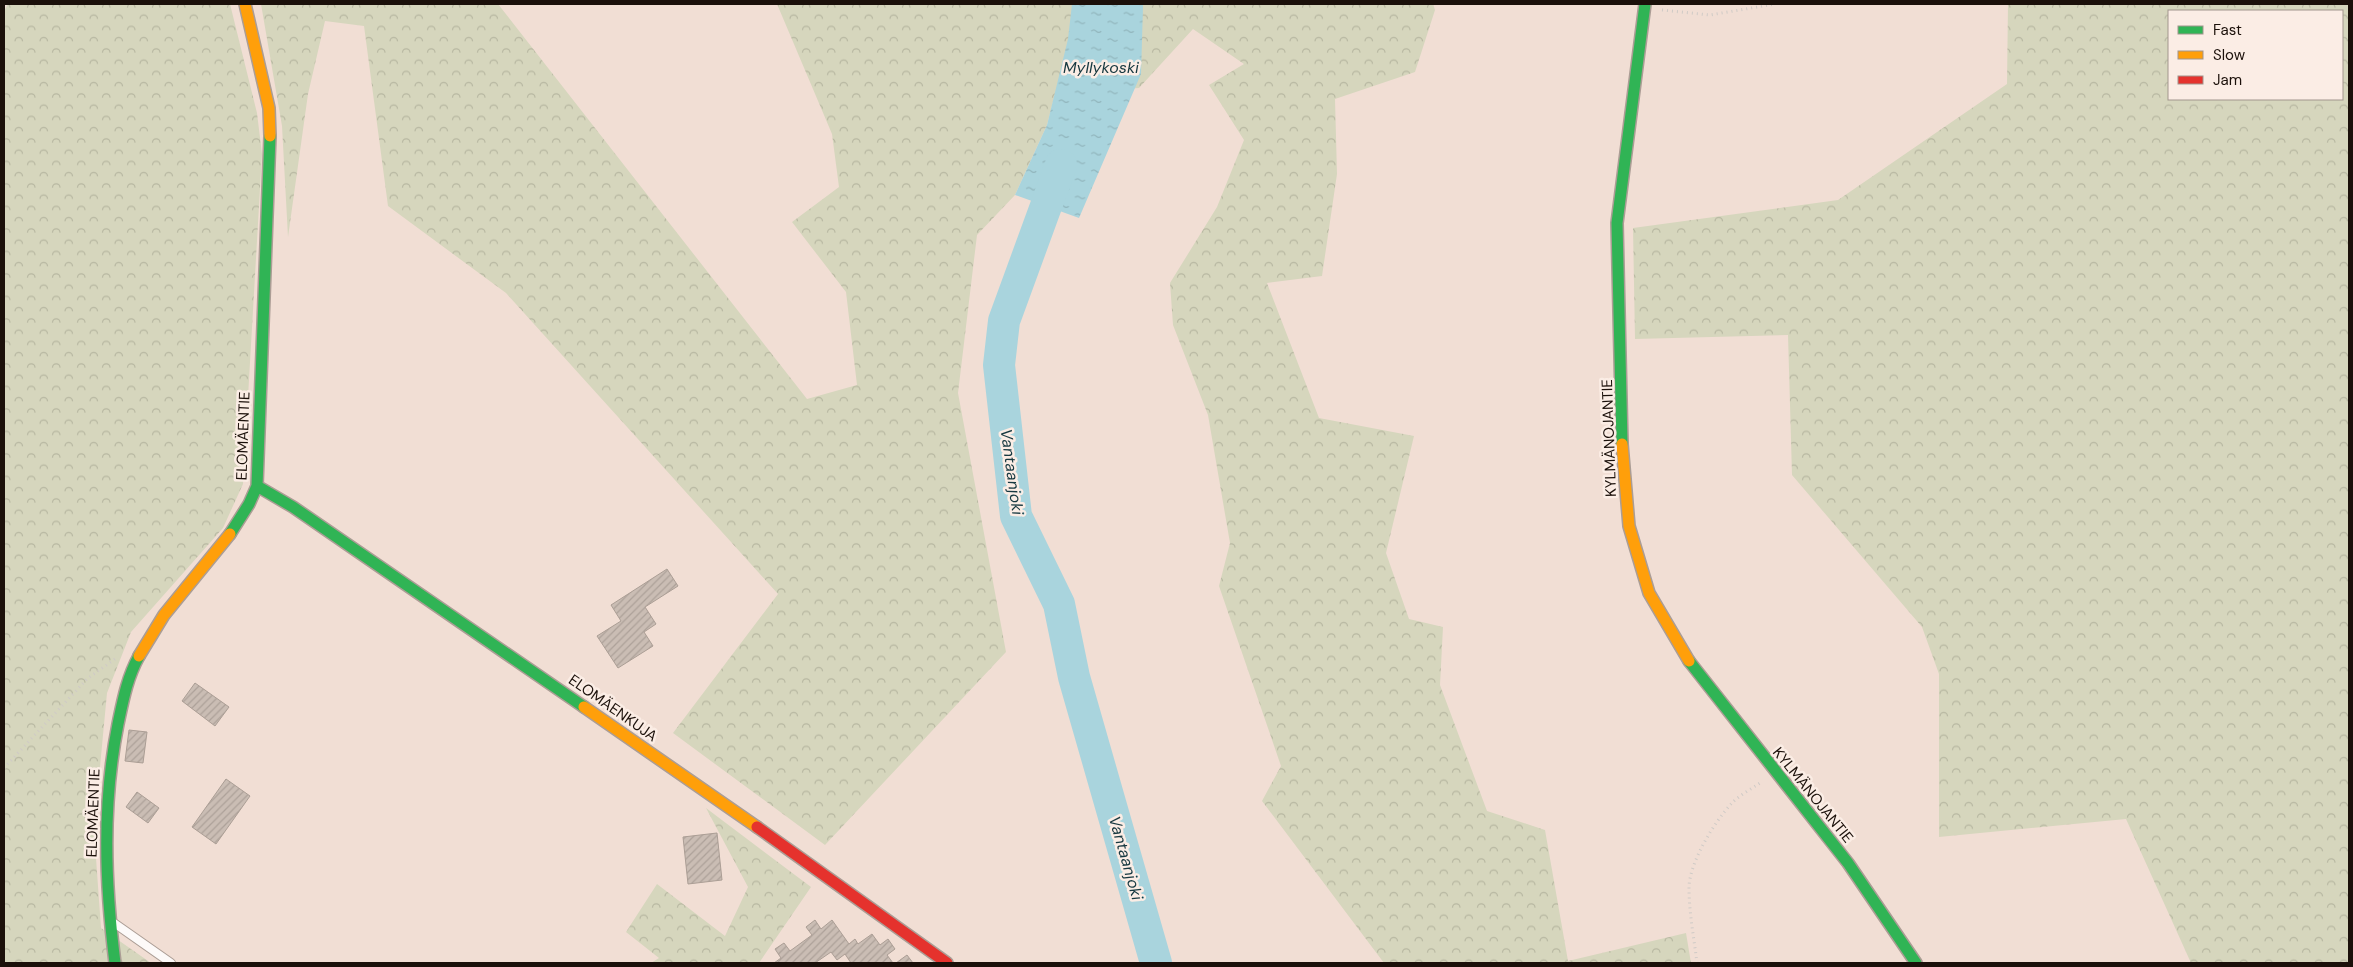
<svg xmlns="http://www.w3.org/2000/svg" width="2353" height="967" viewBox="0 0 2353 967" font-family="'DM Sans',sans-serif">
<defs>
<pattern id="forest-crowns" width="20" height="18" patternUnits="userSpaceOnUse" patternTransform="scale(1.25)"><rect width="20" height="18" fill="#d6d6bd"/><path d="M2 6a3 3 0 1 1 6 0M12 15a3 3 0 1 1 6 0" fill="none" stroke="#b7b7a1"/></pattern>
<pattern id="water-ripples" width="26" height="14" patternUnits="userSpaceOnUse" patternTransform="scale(1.25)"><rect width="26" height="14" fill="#a9d4dd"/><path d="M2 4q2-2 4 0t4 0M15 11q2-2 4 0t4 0" fill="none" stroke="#91b5bc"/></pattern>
<pattern id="building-hatch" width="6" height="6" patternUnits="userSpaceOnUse" patternTransform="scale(1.25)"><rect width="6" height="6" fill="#cabdb4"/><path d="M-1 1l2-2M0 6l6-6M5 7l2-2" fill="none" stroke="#ada199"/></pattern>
</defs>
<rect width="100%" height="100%" fill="#f1ded4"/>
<path fill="url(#forest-crowns)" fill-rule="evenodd" d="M8,4H230L257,113L262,154L243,484L223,528L131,632L107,693L94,830L101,928L151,963H4V11Z
M261,4H498L807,399L857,385L846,292L792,222L839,187L832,134L777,4H1433L1435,10L1415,72L1335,99L1337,174L1322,276L1267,283L1319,418L1414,436L1386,553L1409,619L1443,627L1440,685L1487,811L1545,830L1568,961L1686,933L1691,963H1384L1262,801L1281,766L1219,586L1230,543L1208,415L1173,325L1170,283L1217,207L1244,140L1209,85L1244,64L1193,29L1139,88L1055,94L1047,125L1015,195L977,235L958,393L1006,652L825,845L673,733L778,594L506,293L388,206L364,26L325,21L308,94L288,237L282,126Z
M2008,4H2349V963H2191L2126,819L1939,837V674L1922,627L1792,475L1788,335L1635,339L1633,228L1838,200L2007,84ZM2342,11V99H2169V11Z
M706,808L811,887L759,963H651L659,958L626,932L657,884L725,936L748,887Z"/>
<path fill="url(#water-ripples)" d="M1072,4H1143V7L1141,74L1079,218L1015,195L1047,125L1068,39Z"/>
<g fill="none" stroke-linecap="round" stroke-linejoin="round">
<path stroke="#a9d4dd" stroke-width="32" d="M1061,165L1004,321L999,365L1016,516L1059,604L1074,677L1156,963"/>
</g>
<path fill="url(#building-hatch)" stroke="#ab9e95" d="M667,569L678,586L645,607L656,624L644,632L653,646L618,668L597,636L621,621L611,605Z
M195,683L229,707L215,726L182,701Z
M129,730L147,732L143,763L125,761Z
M226,779L250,796L216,844L192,827Z
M137,792L159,808L148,823L126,807Z
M717,833L722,880L688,884L683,837Z
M815,920L821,929L832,920L849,944L855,939L858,944L872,934L880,945L888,939L895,949L887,955L893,963H851L845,954L837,960L831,952L815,963H774L781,958L775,949L784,943L790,951L812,935L806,927Z
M907,955L913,963H896Z"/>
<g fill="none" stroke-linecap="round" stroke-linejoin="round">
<g stroke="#ab9d95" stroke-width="10">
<path id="lane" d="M114,923L171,963"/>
</g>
<g stroke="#ab9d95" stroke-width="14">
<path id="fast" d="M1622,444L1617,223L1645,4
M257,486L293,507L584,707
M230,534L249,504L257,486L270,136
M1689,661L1848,863L1916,963
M115,963C105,883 102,804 118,724C123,700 127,678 139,656"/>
</g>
<g stroke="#ab9d95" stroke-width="14">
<path id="slow" d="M245,4L269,108L270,136
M1622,444L1629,526L1649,593L1689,661
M139,656L164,615L230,534
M584,707L757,827"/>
</g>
<g stroke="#ab9d95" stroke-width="14">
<path id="jam" d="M757,827L947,963"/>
</g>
<path stroke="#cfcac6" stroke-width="3" stroke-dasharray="1 4" stroke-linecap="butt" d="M1662,10L1710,15L1775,4
M4,768L87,679L115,659
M1697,963C1694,938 1689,913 1689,887C1690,861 1715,821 1732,803C1740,795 1751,789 1760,783"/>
<use href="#lane" stroke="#fdfaf9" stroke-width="8"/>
<use href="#fast" stroke="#30b455" stroke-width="11"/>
<use href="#slow" stroke="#ff9f0a" stroke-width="11"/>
<use href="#jam" stroke="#e5322d" stroke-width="11"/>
</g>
<g text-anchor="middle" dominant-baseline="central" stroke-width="5" stroke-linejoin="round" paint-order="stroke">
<g font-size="15" fill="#1b100a" stroke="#fbede5">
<text transform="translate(243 436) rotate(-88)">ELOMÄENTIE</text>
<text transform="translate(1609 438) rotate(-92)">KYLMÄNOJANTIE</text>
<text transform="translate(613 708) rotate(35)">ELOMÄENKUJA</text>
<text transform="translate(1813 795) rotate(51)">KYLMÄNOJANTIE</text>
<text transform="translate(93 813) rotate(-88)">ELOMÄENTIE</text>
</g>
<g font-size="16" font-style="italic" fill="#163840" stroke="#fbede5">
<text x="1101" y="67">Myllykoski</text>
<text transform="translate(1012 472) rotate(82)">Vantaanjoki</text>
<text transform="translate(1126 858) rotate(74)">Vantaanjoki</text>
</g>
</g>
<rect width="2353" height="967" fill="none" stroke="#1b100a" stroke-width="10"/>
<rect x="2168" y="10" width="175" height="90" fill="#fbede5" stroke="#a1958d"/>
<rect x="2178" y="26" width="25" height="8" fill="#30b455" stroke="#a1958d"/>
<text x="2213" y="35" font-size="15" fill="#1b100a">Fast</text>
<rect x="2178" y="51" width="25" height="8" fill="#ff9f0a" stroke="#a1958d"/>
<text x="2213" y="60" font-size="15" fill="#1b100a">Slow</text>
<rect x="2178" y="76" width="25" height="8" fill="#e5322d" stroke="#a1958d"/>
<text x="2213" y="85" font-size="15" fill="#1b100a">Jam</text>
</svg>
